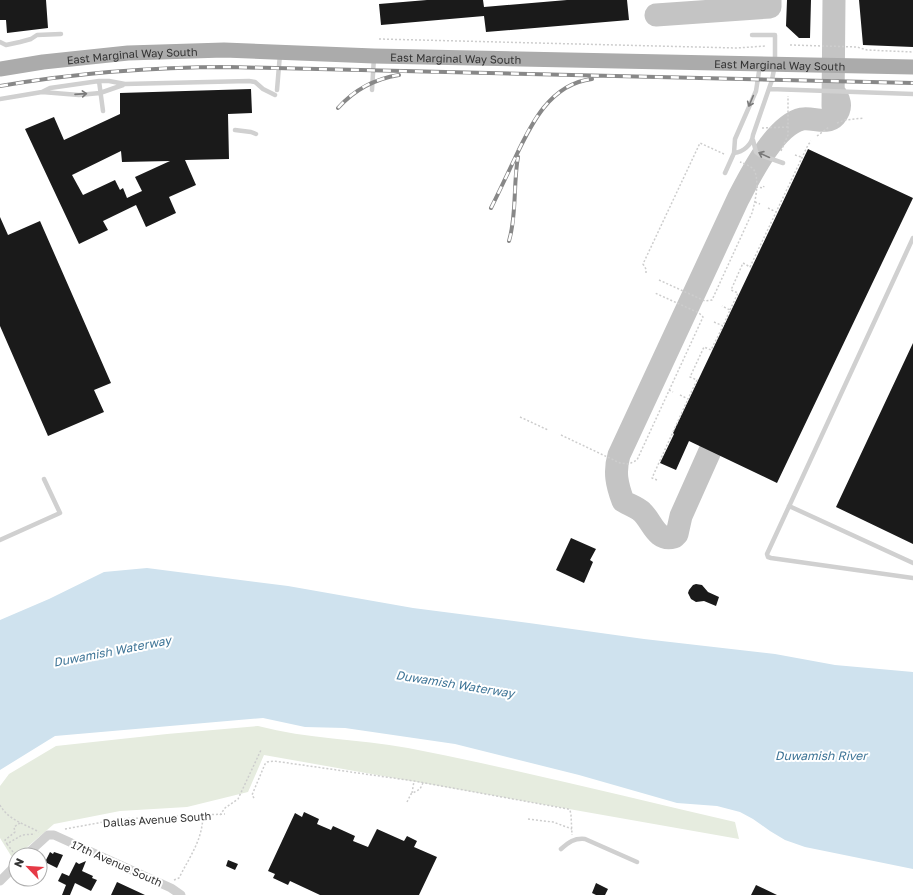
<svg xmlns="http://www.w3.org/2000/svg" width="913" height="895" viewBox="0 0 913 895" font-family="'Golos Text',sans-serif">
<rect width="100%" height="100%" fill="#fff"/>
<path fill="#e6ecdf" d="M258,726C307,739 358,739 408,748C517,769 626,797 735,822L739,839L264,755L248,792L187,807L120,811L54,824L18,855H16V857L13,859L0,838V786L9,774L56,746L167,734Z"/>
<path fill="#cfe2ee" d="M147,568L288,586L413,608L529,623L644,639L775,654L835,665L913,672V869L805,847L785,840L770,831L753,819L740,812L717,806L677,803L579,775L455,744L345,728L305,727L263,718L55,736L0,770V620L49,599L104,572Z"/>
<g fill="none" stroke-linecap="round" stroke-linejoin="round">
<path stroke="#c4c4c4" stroke-width="23" d="M656,15L770,7V0
M833,106L834,0
M710,451L681,516L677,534L674,537C656,542 652,521 642,512C637,507 629,505 623,501C617,485 614,472 619,455L738,199C750,176 775,125 802,119C813,117 827,125 835,116C843,107 839,98 833,91"/>
</g>
<path fill="#1a1a1a" fill-rule="evenodd" d="M0,0H46L48,28L7,33L6,20H0Z
M427,0H483L484,7L567,0H627L629,20L486,32L484,16L381,25L379,4Z
M787,0H811L810,38H799L786,26Z
M859,0H913V47L863,45Z
M251,89L252,113L228,114L229,159L185,160L196,185L169,197L176,213L146,227L136,205L103,221L108,230L79,244L25,129L54,117L64,140L120,114V93ZM121,151L122,162L170,161L135,177L142,191L127,198L123,188L120,190L115,180L83,195L72,175Z
M808,149L913,198L777,483L689,441L676,470L660,463L674,434L673,433Z
M0,217L8,235L40,221L111,383L94,390L104,412L48,436L0,326Z
M913,343V544L836,507Z
M571,538L596,549L590,560L593,562L584,583L556,570Z
M696,584L702,585L708,592L719,597L716,606L704,601L696,602L691,599L688,593L689,590L693,585Z
M304,812L319,819L317,824L331,830L333,826L355,836L353,841L368,847L377,829L404,841L407,836L417,841L414,847L437,857L419,895H320L290,881L288,885L273,878L275,874L268,871L295,813L302,817Z
M50,852L53,854L54,852L63,855L57,868L45,862Z
M228,860L238,864L235,870L226,866Z
M86,861L82,871L93,876L92,878L97,880L91,891L75,883L70,895H62L66,885L58,881L62,873L69,876L76,862L79,864Z
M117,882L145,895H111Z
M596,883L608,889L605,895H596L592,893Z
M756,885L777,895H751Z"/>
<g fill="none" stroke-linecap="round" stroke-linejoin="round">
<path stroke="#cdcdcd" stroke-width="1.5" stroke-dasharray="2 2" stroke-linecap="butt" d="M379,39L736,48L766,46
M790,45L857,47L867,50L913,52
M837,123L845,120L864,118
M762,128L788,127
M817,136L829,127
M781,151L788,135V96
M795,155L801,157
M756,187L763,188L764,186
M755,202L760,204
M768,208L776,212
M646,273V269L643,264L700,143L724,154
M659,280L705,301L712,300L752,213C755,203 760,180 754,170C751,166 745,164 740,162
M730,310L738,293L731,290L743,263L750,267L808,145L811,141
M714,322L723,326L730,310L722,306
M669,390L673,392
M680,395L688,399L697,380L690,377L704,347L711,350L723,326
M520,417L548,430
M561,435L620,463L629,464L637,460L703,317L699,313L655,293
M657,480L652,478L688,399
M412,793L414,781
M254,798L252,795L265,764L267,762L274,761L414,781L568,809L570,810L571,815L572,835
M407,802L411,794L420,789L423,783
M0,805C8,820 25,824 39,832
M220,815L225,808L238,799L261,750
M528,819L553,822L572,829
M20,823L14,827L15,832L5,840L7,844L22,835L35,834
M65,829L120,819L225,814
M7,844L13,852
M174,880L179,878C190,856 202,841 203,816"/>
<path stroke="#d0d0d0" stroke-width="4.5" d="M752,35H775V64L772,80L753,135C752,145 743,152 734,153L735,139L756,91L760,65
M0,42L6,45L20,42L31,39L37,35L61,34
M99,81L103,111
M770,89L913,94
M277,90L280,54
M372,90L374,57
M42,92L79,95L100,93L123,85
M0,99L42,92L50,88L99,81H109L125,84L249,81L255,82L263,89L275,95
M235,130L251,132L256,134
M753,140L756,152L760,155L783,163
M725,173L734,153
M913,238L767,554L768,557L771,558L913,578
M789,506L913,563
M0,540L60,513L44,479
M561,849C569,842 574,838 585,839L637,862"/>
<path stroke="#d0d0d0" stroke-width="9" d="M26,855L48,835H54L171,888L181,895
M0,881L16,865"/>
<path stroke="#ababab" stroke-width="15" id="s1" d="M0,69L43,62L128,53L224,50L374,56L913,67"/>
<g stroke="#888" stroke-width="4">
<path id="rail" d="M0,86C76,73 152,67 229,67L913,83
M338,108C355,89 374,79 399,75
M491,208C499,192 507,175 515,158C531,124 550,84 592,79
M509,241C517,214 513,185 518,157"/>
</g>
<use href="#rail" stroke="#fff" stroke-width="2.5" stroke-dasharray="8" stroke-linecap="butt"/>
</g>
<defs><path id="oneway-shaft" d="M-6 0H5M1.5-3L5.5 0L1.5 3" fill="none" stroke-width="1.6" stroke-linecap="round" stroke-linejoin="round"/></defs>
<g stroke="#7a7a7a">
<use href="#oneway-shaft" transform="translate(81 94) rotate(-4)"/>
<use href="#oneway-shaft" transform="translate(751 101) rotate(113)"/>
<use href="#oneway-shaft" transform="translate(764 155) rotate(-155)"/>
</g>
<g text-anchor="middle" dominant-baseline="central" stroke-width="4" stroke-linejoin="round" paint-order="stroke">
<g font-size="11" fill="#333" stroke="#fff">
<text stroke="none"><textPath href="#s1" startOffset="133">East Marginal Way South</textPath></text>
<text stroke="none"><textPath href="#s1" startOffset="457">East Marginal Way South</textPath></text>
<text stroke="none"><textPath href="#s1" startOffset="781">East Marginal Way South</textPath></text>
<text transform="translate(157 819) rotate(-4)">Dallas Avenue South</text>
<text transform="translate(117 863) rotate(24)">17th Avenue South</text>
</g>
<g font-size="12" font-style="italic" fill="#3f7597" stroke="#fff">
<text transform="translate(112 651) rotate(-11)">Duwamish Waterway</text>
<text transform="translate(455 684) rotate(9)">Duwamish Waterway</text>
<text x="821" y="755">Duwamish River</text>
</g>
</g>
<g transform="translate(28 867) rotate(295)"><circle r="19" fill="#ffffff" stroke="#adadad"/>
<path d="M0-3L7 15L0 10L-7 15Z" fill="#e63946"/>
<text y="-6" font-size="11" font-weight="bold" text-anchor="middle" fill="#333333">N</text>
</g>
</svg>
